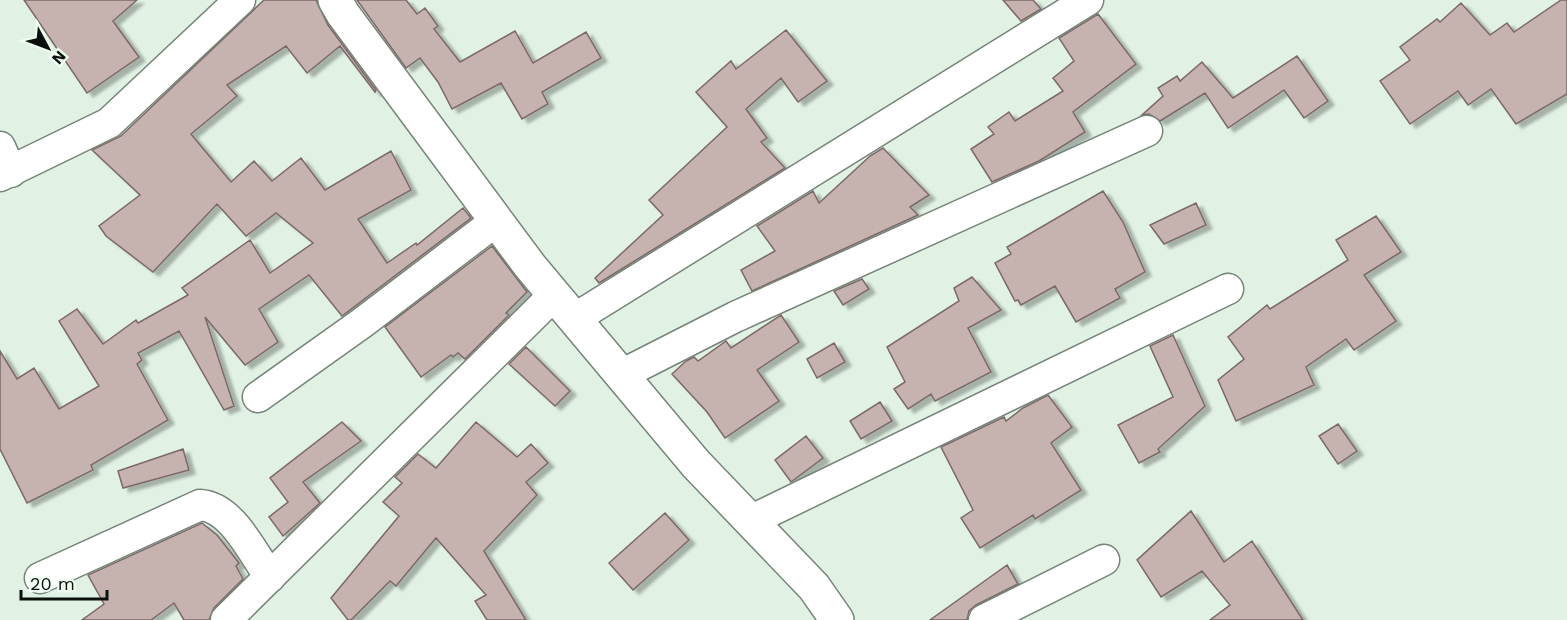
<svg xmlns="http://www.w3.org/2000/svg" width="1567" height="620" viewBox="0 0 1567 620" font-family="'Work Sans',sans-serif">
<defs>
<filter id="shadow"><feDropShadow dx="6" dy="4" stdDeviation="1.5" flood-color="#0004"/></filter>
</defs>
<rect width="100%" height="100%" fill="#e1f1e4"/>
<path fill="#c6b2af" stroke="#7b6967" stroke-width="1.5" filter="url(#shadow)" d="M24,0H137L113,21L139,57L87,93Z
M264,0H316L328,25L376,90L375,92L340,46L307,73L286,46L227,85L237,96L191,134L231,182L254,161L272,181L301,158L325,190L391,151L411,190L358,219L387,263L416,243L417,245L463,208L471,218L342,316L309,275L259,309L278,342L245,365L205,317L234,406L224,410L179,331L138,353L142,360L137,364L168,420L91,465L93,470L27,503L0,449V351L17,379L34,368L59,409L99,386L59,321L77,309L103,344L136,320L138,323L188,295L182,288L250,240L270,273L313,243L276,213L246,236L217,204L153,272L106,236L99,226L140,195L92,150L121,136Z
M357,0H406L417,14L425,8L438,26L434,29L460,62L515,31L533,63L586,32L601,58L542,92L548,104L522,119L501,83L452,109L438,82L420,58L406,68Z
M1003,0H1033L1041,9L1021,21Z
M1561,0H1567V94L1516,124L1491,89L1468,105L1458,91L1410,124L1380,81L1410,60L1400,47L1437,19L1440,22L1461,3L1490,35L1507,23L1514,32Z
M1098,14L1136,64L1073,112L1085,132L1039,161L992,182L971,149L994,134L988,127L1009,112L1015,121L1063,91L1053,78L1074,61L1059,38Z
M786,30L827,81L798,102L781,78L746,109L767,138L761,142L785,168L599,283L595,278L663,215L649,200L727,127L696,92L731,61L736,69Z
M1297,56L1328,101L1304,118L1284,90L1228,128L1205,93L1160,121L1149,114L1142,115L1163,96L1158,88L1177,76L1180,81L1202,62L1233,98Z
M883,148L929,195L910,207L918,215L752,291L741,270L775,251L757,226L813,191L819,203L870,156Z
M1103,191L1123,222L1145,272L1115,289L1120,298L1076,322L1055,286L1021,305L1018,300L1015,301L995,263L1011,254L1007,247Z
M1196,203L1206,225L1164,244L1150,225Z
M1376,216L1401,252L1364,275L1396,321L1354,350L1346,339L1306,367L1314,385L1236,421L1218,380L1244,359L1228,337L1267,305L1270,309L1348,260L1336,240Z
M492,246L527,292L506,313L509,315L465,359L458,353L453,357L451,355L421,377L385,327Z
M972,277L1001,310L968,328L991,372L935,401L931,394L908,409L894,389L905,382L887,347L959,301L954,288Z
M862,279L869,289L843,305L834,291Z
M781,315L799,342L757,370L779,401L725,438L707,412L672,374L686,361L694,357L698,361L726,341L731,348Z
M1173,335L1205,406L1158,449L1160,452L1139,463L1118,425L1173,397L1150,346Z
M834,343L845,362L817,378L807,359Z
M526,347L570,391L555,406L509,364Z
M1048,395L1072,427L1051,443L1081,490L1035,519L1033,515L980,548L961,518L973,510L941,447L1004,417L1006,421L1023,408Z
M880,402L892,421L861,439L850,421Z
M342,422L361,441L303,482L320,503L283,536L269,517L288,502L270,478Z
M476,422L517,457L531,444L548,463L526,482L537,495L484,551L526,620H487L475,601L486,595L436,538L396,586L390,581L351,620H348L331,598L399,516L383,502L402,483L395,477L418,454L436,468Z
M1338,424L1357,451L1338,464L1319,436Z
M806,436L823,458L791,482L775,460Z
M183,449L189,470L123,488L118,471Z
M1191,511L1224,562L1252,541L1303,620H1210L1230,605L1202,571L1161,597L1137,560Z
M665,513L689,540L633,590L609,563Z
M202,523L217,535L239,563L236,566L243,579L214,608L209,620H184L174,603L151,620H82L104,604L88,575Z
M1007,565L1018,584L976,605L969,611L967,620H930Z"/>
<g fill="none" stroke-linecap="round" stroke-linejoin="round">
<g stroke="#768479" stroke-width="33">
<path id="minor" d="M0,147L11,172
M0,176L109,123L240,0
M574,319L1088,0
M621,375L735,317L1147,131
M258,397L362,323L496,221
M750,521L1228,289
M40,578L200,505C232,507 252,552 270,577
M226,620L554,295
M984,620L1104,560"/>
</g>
<g stroke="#768479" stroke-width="36">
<path id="tertiary" d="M335,0L343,14L530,266L696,464L814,587L837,620"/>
</g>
<use href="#minor" stroke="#fff" stroke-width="30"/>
<use href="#tertiary" stroke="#fff" stroke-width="33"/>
</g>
<g transform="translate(48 48) rotate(131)" stroke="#eefef1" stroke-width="4.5" paint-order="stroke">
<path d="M0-4.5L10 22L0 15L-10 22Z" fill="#0b100c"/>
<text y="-9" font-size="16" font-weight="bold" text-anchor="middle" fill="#0b100c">N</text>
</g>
<path d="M21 590v9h86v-9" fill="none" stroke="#0b100c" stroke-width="3"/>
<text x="30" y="590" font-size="18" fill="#0b100c" stroke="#eefef1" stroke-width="4.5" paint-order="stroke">20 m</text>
</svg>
